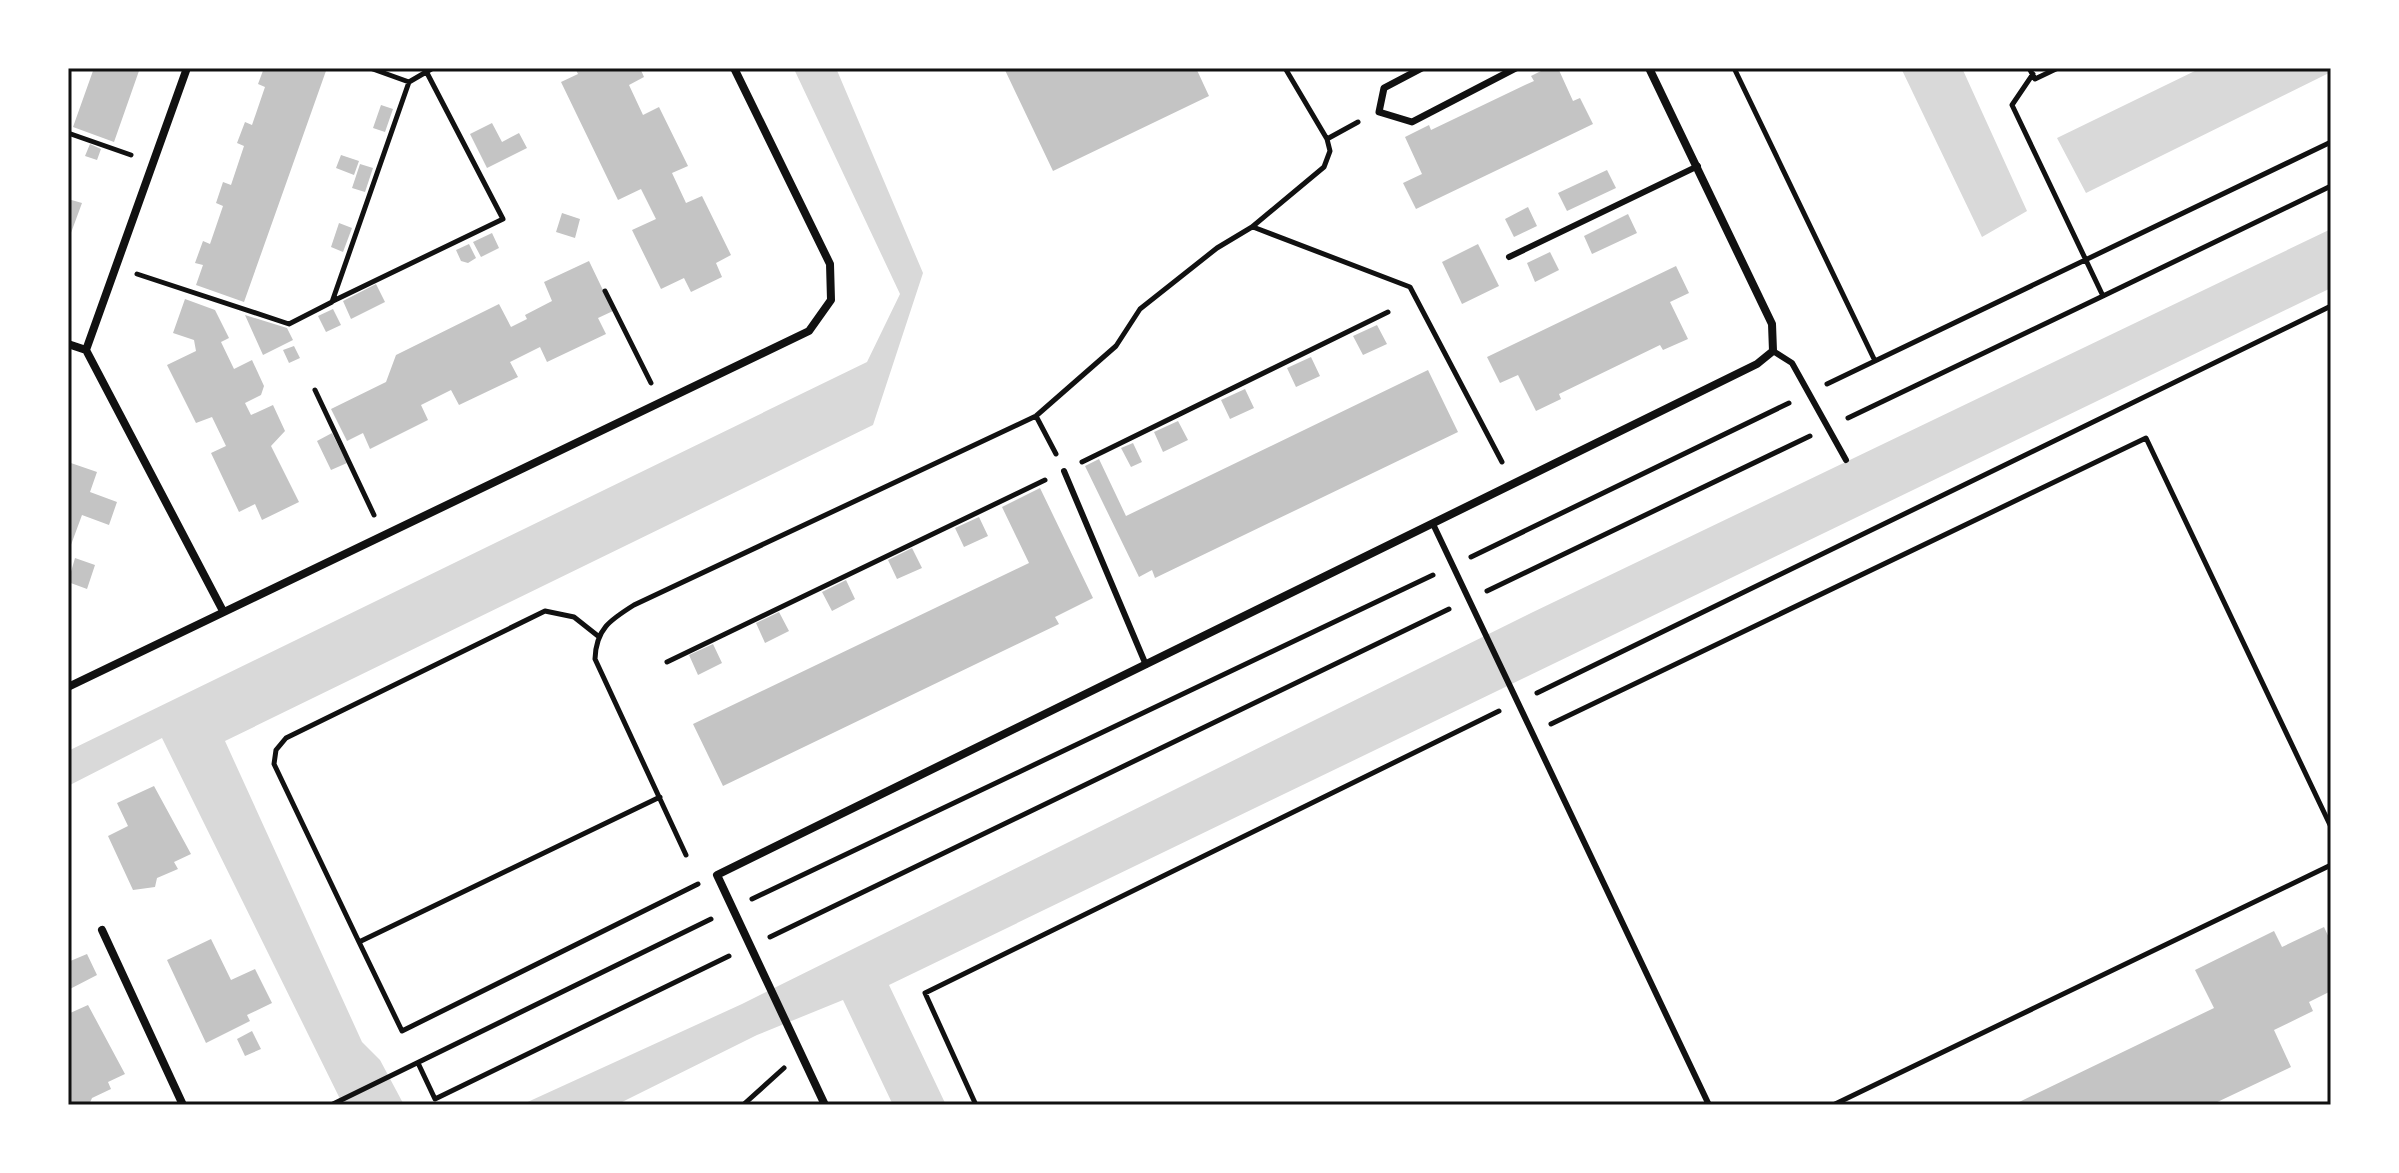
<svg xmlns="http://www.w3.org/2000/svg" width="2399" height="1173" viewBox="0 0 2399 1173" font-family="'Roboto Condensed',sans-serif">
<rect width="100%" height="100%" fill="#fff"/>
<path fill="#d9d9d9" d="M836,68L923,273L873,425L225,741L362,1042L380,1060L404,1105H343L162,738L68,786V751L867,362L900,294L794,69Z
M1901,68H1962L2027,211L1982,237Z
M2201,68H2331V72L2086,193L2057,138Z
M2331,229V288L889,985L946,1105H893L843,1000L757,1035L616,1105H521L742,1004L1531,613Z"/>
<path fill="#c4c4c4" d="M94,68H140L114,142L73,127Z
M264,68H327L244,302L196,285L203,265L195,263L203,241L210,244L223,206L216,203L223,182L231,185L244,146L237,143L245,122L252,125L265,87L258,84Z
M575,68H640L644,77L629,85L643,115L659,107L688,166L672,173L686,203L702,196L731,255L716,263L722,277L691,292L684,278L661,289L632,230L656,219L641,189L618,200L561,82L578,74Z
M1004,68H1196L1209,96L1053,171Z
M1547,68H1558L1573,101L1580,98L1593,124L1416,209L1403,183L1422,174L1405,137L1429,125L1431,130L1525,85L1534,81L1531,76Z
M381,105L393,109L385,132L373,128Z
M492,123L502,142L519,133L527,148L487,168L470,134Z
M90,144L101,149L97,160L85,156Z
M341,155L359,161L354,175L336,168Z
M360,164L373,168L365,192L352,188Z
M1607,170L1616,188L1567,211L1558,193Z
M68,199L82,203L68,241Z
M1528,207L1537,226L1514,237L1505,219Z
M562,213L580,219L575,238L556,232Z
M1628,214L1637,233L1592,254L1584,236Z
M339,223L352,228L343,252L331,247Z
M492,233L499,248L481,257L473,242Z
M469,244L476,258L468,263L461,261L456,250Z
M1478,244L1499,286L1462,304L1442,262Z
M1550,252L1559,270L1535,282L1527,263Z
M589,261L613,311L598,318L606,334L547,362L540,347L510,362L518,377L459,405L451,390L421,405L428,420L370,449L363,433L347,441L331,409L386,382L396,355L499,304L511,327L527,319L525,315L552,301L544,282Z
M1676,266L1689,293L1670,302L1688,339L1663,350L1660,345L1559,394L1561,399L1536,411L1518,375L1500,383L1487,357Z
M376,284L385,302L351,319L343,301Z
M185,299L215,310L229,338L221,342L234,369L252,360L264,386L261,395L245,403L251,415L273,405L285,431L271,446L299,502L262,520L255,504L239,512L211,453L226,446L212,417L196,423L167,365L196,351L194,340L173,333Z
M333,309L341,325L326,332L318,316Z
M245,315L287,328L293,340L263,355Z
M1377,325L1387,344L1363,355L1353,336Z
M294,346L300,358L289,363L283,350Z
M1311,357L1320,376L1296,387L1287,368Z
M1428,370L1458,432L1155,578L1152,570L1139,577L1085,466L1099,459L1126,516Z
M1245,389L1254,408L1230,419L1221,400Z
M1178,421L1188,440L1163,452L1154,432Z
M332,433L347,463L331,470L317,441Z
M1133,443L1142,462L1131,467L1121,448Z
M68,462L97,472L90,492L117,502L109,525L82,515L68,553Z
M1040,488L1093,598L1055,617L1059,624L723,786L693,724L1029,563L1002,507Z
M979,517L988,536L964,547L955,528Z
M912,548L922,568L897,579L888,560Z
M75,558L95,565L87,589L68,582Z
M846,580L855,599L832,611L822,592Z
M779,612L789,631L765,643L756,623Z
M713,644L722,663L698,675L689,655Z
M154,786L191,854L174,862L178,869L157,878L155,887L133,890L108,836L128,826L117,803Z
M2324,927L2331,942V991L2309,1002L2313,1011L2274,1030L2291,1067L2211,1105H2013L2214,1008L2195,970L2274,931L2282,947Z
M211,939L231,980L255,969L272,1003L247,1015L250,1021L206,1043L167,960Z
M87,954L97,975L68,990V962Z
M88,1005L125,1074L108,1082L111,1089L92,1098L89,1105H68V1014Z
M252,1031L261,1049L245,1056L237,1039Z"/>
<g fill="none" stroke-linecap="round" stroke-linejoin="round">
<path stroke="#111" stroke-width="5" d="M370,68L409,82L433,68
M1734,68L1875,361
M2029,68L2035,79L2058,68
M2033,74L2012,105L2103,296L2331,186
M68,133L131,155
M1327,139L1358,122
M1253,227L1410,287L1502,462
M137,274L289,324L332,302L409,82
M605,291L651,383
M333,301L503,219L426,71
M1827,384L2331,142
M315,390L374,515
M1036,416L1056,454
M1848,418L2103,296
M1082,462L1388,312
M1471,557L1789,403
M1487,591L1810,436
M667,662L1045,480
M1537,693L2331,306
M1551,724L2146,438L2331,827
M660,797L359,942L402,1031L698,884
M686,855L595,659C596,629 610,620 634,605L1036,416L1116,346L1140,309L1217,248L1252,227L1324,167L1330,151L1327,139L1285,68
M752,899L1433,575
M770,937L1449,609
M359,942L274,764L276,750L286,738L545,611L574,617L598,636
M418,1063L435,1099L729,956
M331,1105L711,919
M743,1105L784,1068
M976,1105L925,993L1499,711
M1833,1105L2331,865"/>
<path stroke="#111" stroke-width="6" d="M1509,257L1698,166
M1773,351L1792,363L1846,460
M1064,471L1146,665
M1433,524L1709,1105"/>
<path stroke="#111" stroke-width="7" d="M1422,68L1384,88L1379,112L1412,122L1516,68"/>
<path stroke="#111" stroke-width="8" d="M68,344L86,350L223,611
M86,350L187,68
M68,687L809,331L831,300L830,264L734,68
M102,930L183,1105
M825,1105L717,875L1757,364L1773,351L1772,324L1649,68"/>
</g>
<rect width="2399" height="1173" fill="none" stroke="#ffffff" stroke-width="140"/>
<rect x="70" y="70" width="2259" height="1033" fill="none" stroke="#111" stroke-width="3"/>
</svg>
